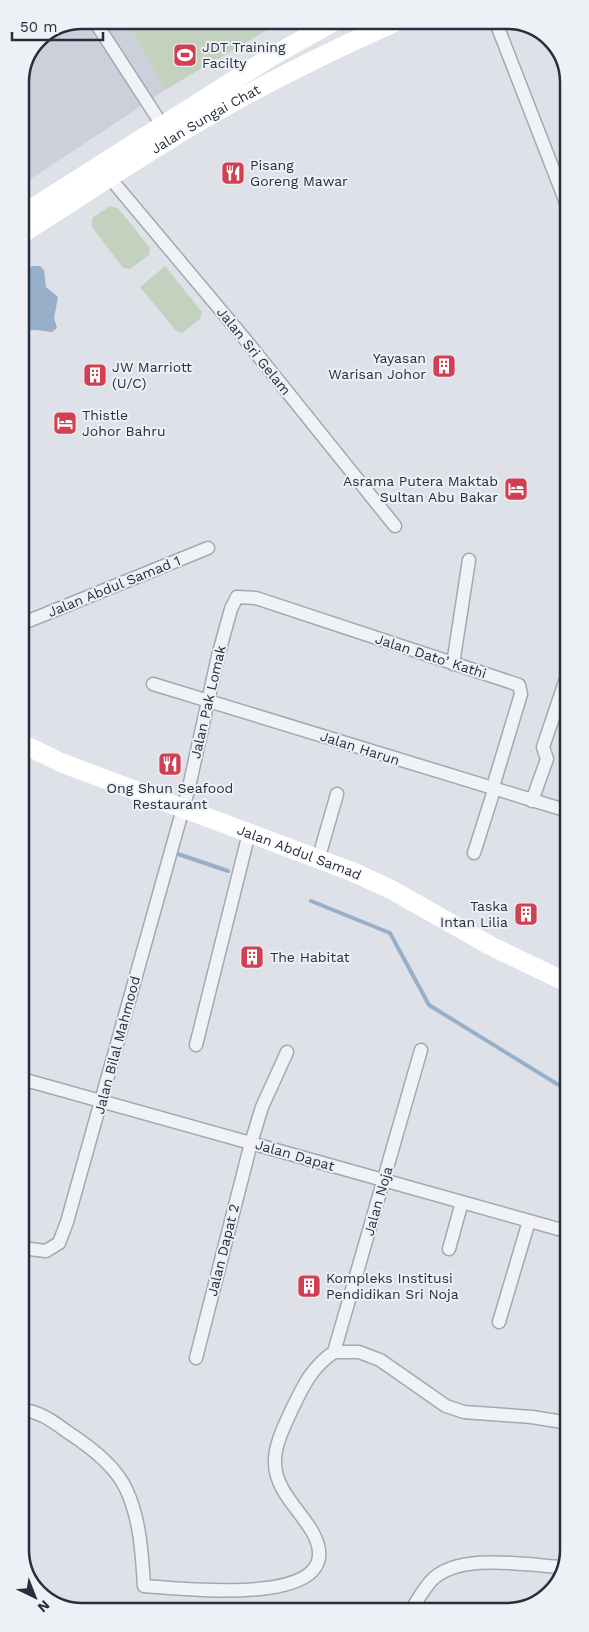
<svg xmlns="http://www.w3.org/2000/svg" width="589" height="1632" viewBox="0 0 589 1632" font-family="'Work Sans',sans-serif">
<rect width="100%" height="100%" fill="#dee1e8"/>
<path fill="#cbd0da" d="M82,20H126L165,90L20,186V78L38,38Z"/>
<path fill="#c3d2be" d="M126,20H284L165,90Z
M110,206L118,208L150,248L149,255L130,269L123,268L92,227V218Z
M165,266L202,312L200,319L182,333L176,331L140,287Z"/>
<path fill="#97afc9" d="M33,266H40L44,270L46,287L58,297L54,318L57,328L52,332C42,331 28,327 20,334C20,317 25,302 30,286L25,281L23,272Z"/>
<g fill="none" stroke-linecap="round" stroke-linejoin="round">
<path stroke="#97afc9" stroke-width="4" d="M178,854L228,871
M311,901L390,933L429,1005L557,1084L568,1088"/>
<g stroke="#a3a8b2" stroke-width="15">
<path id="street" d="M94,20L162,125
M495,20L567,205
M110,178L244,338L395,526
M21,624L208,548
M453,664L469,560
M153,684L568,811
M532,801L547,759L543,747L566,679
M474,853L494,790
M318,860L337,794
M196,1045L249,833
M22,1079L569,1232
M22,1248L46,1251L59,1243L67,1222L189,787L218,656L231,609L237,597L256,598L519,685L521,694L492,790
M449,1249L462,1202
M499,1322L529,1221
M334,1352L421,1050
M196,1358L251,1143L262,1107L287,1052
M22,1410C40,1411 55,1423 69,1433C89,1446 116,1467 126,1489C140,1518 142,1554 144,1586C179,1588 354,1610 313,1533C301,1511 275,1490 275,1463C274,1445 285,1425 292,1409C303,1386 312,1367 334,1352H359L380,1360L446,1406L464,1412L532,1417L569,1423
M411,1610C417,1601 423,1590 431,1581C458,1552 525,1565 562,1567"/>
</g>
<use href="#street" stroke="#f0f2f6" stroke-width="12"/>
<g stroke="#fff" stroke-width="19">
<path d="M20,216L269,58L337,20"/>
<path id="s1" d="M20,235C80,197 139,157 200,121C265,83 332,50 400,20"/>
<path id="s2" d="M21,743L62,763L353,872L392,890L491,946L568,983"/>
</g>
</g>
<defs>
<g id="stadium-square" transform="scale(1.25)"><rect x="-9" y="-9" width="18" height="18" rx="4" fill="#d13f53" stroke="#edf0f5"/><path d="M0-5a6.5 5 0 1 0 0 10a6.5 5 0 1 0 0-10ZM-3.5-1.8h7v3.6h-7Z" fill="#fff"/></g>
<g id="restaurant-square" transform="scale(1.25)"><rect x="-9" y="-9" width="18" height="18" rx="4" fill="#d13f53" stroke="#edf0f5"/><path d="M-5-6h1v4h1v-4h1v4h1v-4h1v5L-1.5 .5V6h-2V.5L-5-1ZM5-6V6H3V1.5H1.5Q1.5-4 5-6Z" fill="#fff"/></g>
<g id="building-square" transform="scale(1.25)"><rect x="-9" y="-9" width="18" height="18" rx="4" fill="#d13f53" stroke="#edf0f5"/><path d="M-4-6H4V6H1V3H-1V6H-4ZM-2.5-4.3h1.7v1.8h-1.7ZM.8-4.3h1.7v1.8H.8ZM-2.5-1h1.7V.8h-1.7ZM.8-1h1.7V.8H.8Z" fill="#fff"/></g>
<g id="hotel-square" transform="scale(1.25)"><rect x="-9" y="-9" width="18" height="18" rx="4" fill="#d13f53" stroke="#edf0f5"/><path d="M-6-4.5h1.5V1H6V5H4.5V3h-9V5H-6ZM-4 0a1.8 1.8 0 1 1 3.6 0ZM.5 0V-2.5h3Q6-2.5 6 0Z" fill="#fff"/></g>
</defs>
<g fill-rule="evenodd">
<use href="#stadium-square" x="185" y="55"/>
<use href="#restaurant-square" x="233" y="173"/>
<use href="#building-square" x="444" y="366"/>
<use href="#building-square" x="95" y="375"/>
<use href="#hotel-square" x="65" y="423"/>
<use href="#hotel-square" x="516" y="489"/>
<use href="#restaurant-square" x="170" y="764"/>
<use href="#building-square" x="526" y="914"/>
<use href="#building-square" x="252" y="957"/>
<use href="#building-square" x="309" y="1286"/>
</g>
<g text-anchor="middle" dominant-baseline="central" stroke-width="4" stroke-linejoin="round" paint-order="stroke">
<g font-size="14" fill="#272f3f" stroke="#edf0f5" text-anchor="start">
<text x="202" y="47">JDT Training<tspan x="202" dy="16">Facilty</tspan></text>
<text x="250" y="165">Pisang<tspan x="250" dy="16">Goreng Mawar</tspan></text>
<text x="426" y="358" text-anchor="end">Yayasan<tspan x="426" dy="16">Warisan Johor</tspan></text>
<text x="112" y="367">JW Marriott<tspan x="112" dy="16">(U/C)</tspan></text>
<text x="82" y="415">Thistle<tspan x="82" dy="16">Johor Bahru</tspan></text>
<text x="498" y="481" text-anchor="end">Asrama Putera Maktab<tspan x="498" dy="16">Sultan Abu Bakar</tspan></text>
<text x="170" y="788" text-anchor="middle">Ong Shun Seafood<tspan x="170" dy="16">Restaurant</tspan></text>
<text x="508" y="906" text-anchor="end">Taska<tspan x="508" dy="16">Intan Lilia</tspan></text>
<text x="270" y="957">The Habitat</text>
<text x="326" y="1278">Kompleks Institusi<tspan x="326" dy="16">Pendidikan Sri Noja</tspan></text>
</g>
<g font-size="14" fill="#272f3f" stroke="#edf0f5">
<text stroke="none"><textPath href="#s1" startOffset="219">Jalan Sungai Chat</textPath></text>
<text transform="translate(254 351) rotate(51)">Jalan Sri Gelam</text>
<text transform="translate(114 586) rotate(-22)">Jalan Abdul Samad 1</text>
<text transform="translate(431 656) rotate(18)">Jalan Dato’ Kathi</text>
<text transform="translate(208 702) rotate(-77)">Jalan Pak Lomak</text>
<text transform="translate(360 748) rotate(18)">Jalan Harun</text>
<text stroke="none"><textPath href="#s2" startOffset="299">Jalan Abdul Samad</textPath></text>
<text transform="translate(117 1045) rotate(-75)">Jalan Bilal Mahmood</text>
<text transform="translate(295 1155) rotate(16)">Jalan Dapat</text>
<text transform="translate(378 1201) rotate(-74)">Jalan Noja</text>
<text transform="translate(223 1250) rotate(-76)">Jalan Dapat 2</text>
</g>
</g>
<path d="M0 0H589V1632H0ZM82 29H507A53 53 0 0 1 560 82V1550A53 53 0 0 1 507 1603H82A53 53 0 0 1 29 1550V82A53 53 0 0 1 82 29Z" fill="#edf0f5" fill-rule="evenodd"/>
<path fill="none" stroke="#272f3f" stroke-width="2.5" d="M82 29H507A53 53 0 0 1 560 82V1550A53 53 0 0 1 507 1603H82A53 53 0 0 1 29 1550V82A53 53 0 0 1 82 29Z"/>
<g transform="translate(35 1597) rotate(137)" stroke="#edf0f5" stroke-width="4" paint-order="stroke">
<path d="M0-4L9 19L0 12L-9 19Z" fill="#272f3f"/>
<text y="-8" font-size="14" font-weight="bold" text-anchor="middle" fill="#272f3f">N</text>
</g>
<path d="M12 32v8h91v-8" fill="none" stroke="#272f3f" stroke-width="2.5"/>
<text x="20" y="32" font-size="15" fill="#272f3f" stroke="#edf0f5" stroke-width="4" paint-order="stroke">50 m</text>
</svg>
